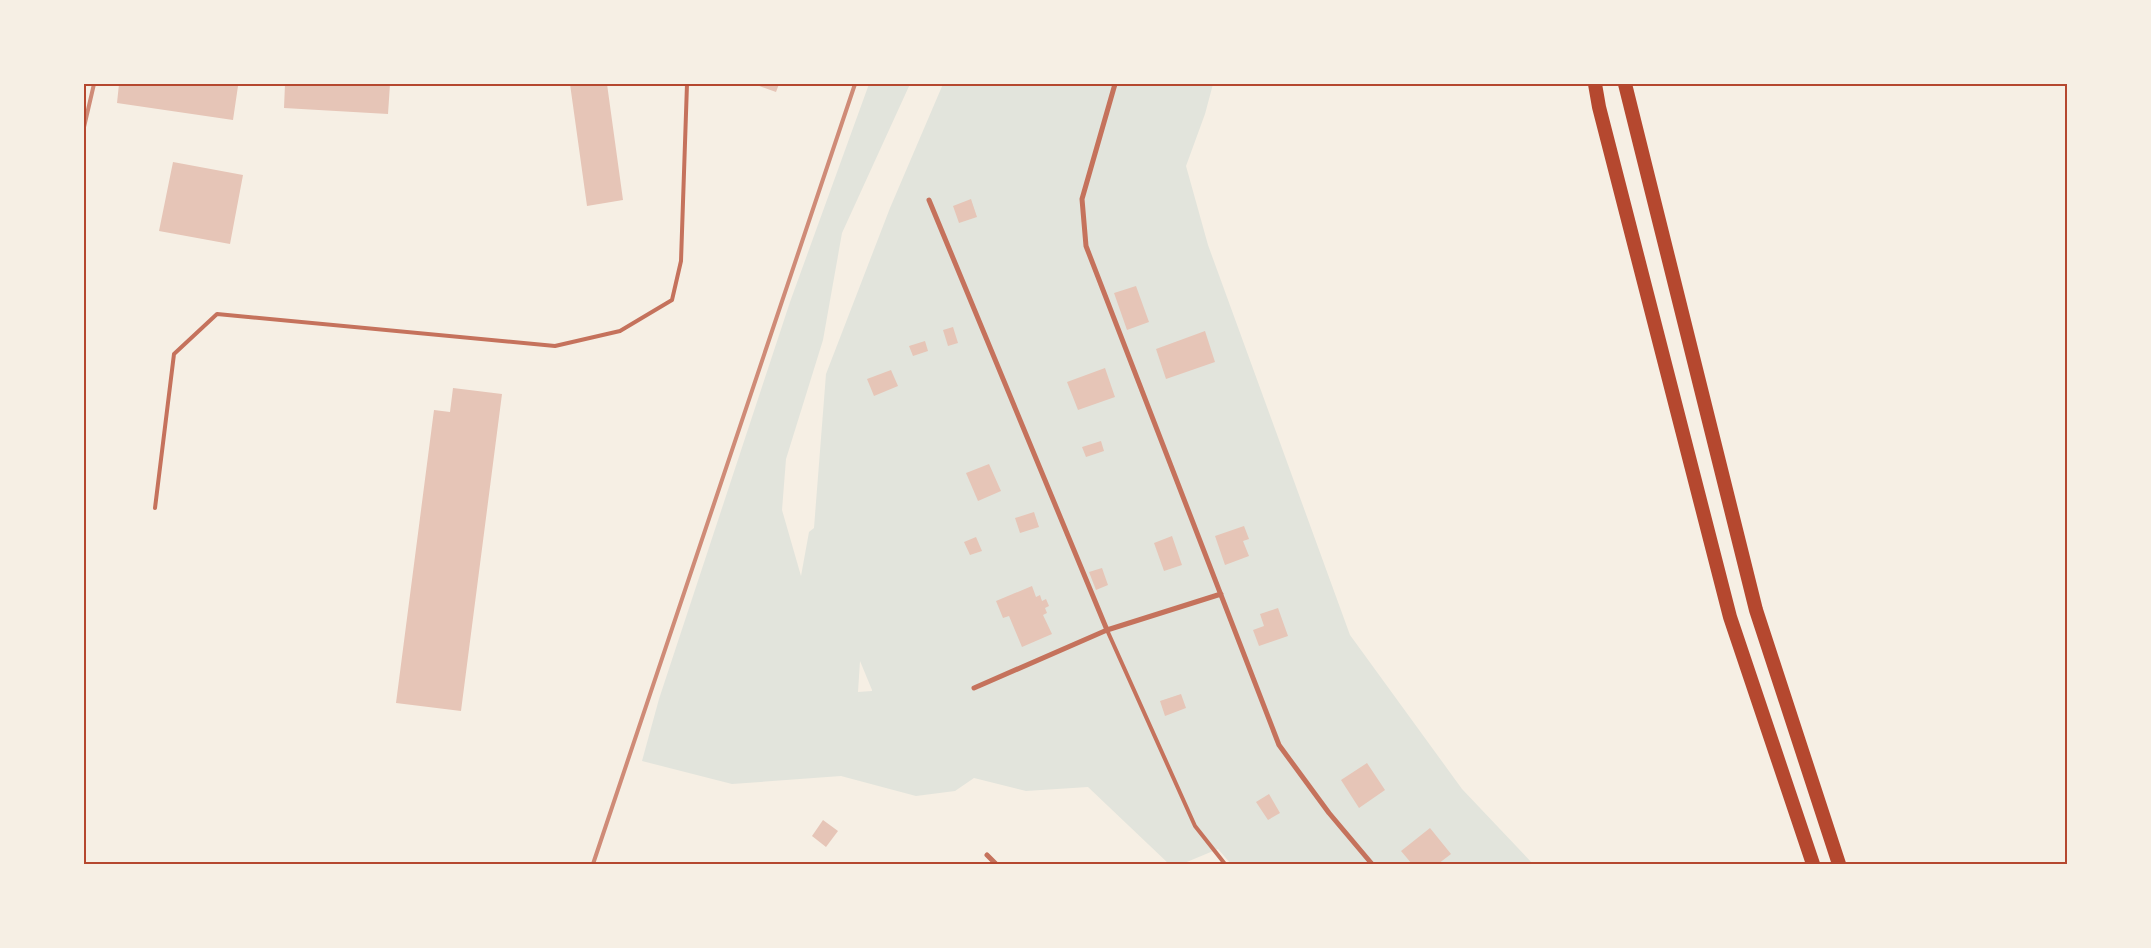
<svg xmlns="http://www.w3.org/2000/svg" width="2151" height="948" viewBox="0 0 2151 948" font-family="'Exo 2',sans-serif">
<rect width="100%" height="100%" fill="#f6efe4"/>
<path fill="#e2e4dc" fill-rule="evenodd" d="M869,84H910L842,233L823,340L786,459L782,510L801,576L809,532L814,528L826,374L890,208L943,84H1213L1205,114L1186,166L1208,245L1350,635L1462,789L1533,864H1231L1218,849L1182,864H1169L1088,787L1026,791L974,778L955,791L916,796L841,776L732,784L642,761L659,699L790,302ZM860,661L872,690V691L858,692Z"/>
<path fill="#e6c5b7" d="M119,84H224L238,86L233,120L117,103Z
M285,84H390L388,114L284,108Z
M570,84H607L623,200L587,206Z
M754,84H779L776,92Z
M173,162L243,175L230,244L159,231Z
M971,199L977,217L959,223L953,206Z
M1136,286L1149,322L1127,330L1114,293Z
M953,327L958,343L948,346L943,330Z
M1205,331L1215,362L1166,379L1156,349Z
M925,341L928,351L913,356L909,346Z
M1105,368L1115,397L1078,410L1067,382Z
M891,370L898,386L874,396L867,379Z
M453,388L502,394L461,711L396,703L434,410L450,412Z
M1101,441L1104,451L1086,457L1082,447Z
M989,464L1001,491L978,501L966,473Z
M1034,512L1039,527L1020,533L1015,518Z
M1244,526L1249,539L1243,541L1249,556L1225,565L1215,536Z
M1172,536L1182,565L1164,571L1154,543Z
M976,537L982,551L970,555L964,542Z
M1102,568L1108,585L1096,590L1089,572Z
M1032,586L1036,597L1040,595L1042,601L1046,599L1049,606L1045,608L1047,613L1043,615L1052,634L1022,647L1009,616L1003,618L996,601Z
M1278,608L1288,636L1259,646L1253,630L1264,626L1260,614Z
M1181,694L1186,708L1165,716L1160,701Z
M1367,763L1385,790L1359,808L1341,780Z
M1269,794L1280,813L1268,820L1256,802Z
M823,820L838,831L826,847L812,836Z
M1430,828L1451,854L1438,864H1412L1401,851Z"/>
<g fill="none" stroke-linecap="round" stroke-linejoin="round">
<path stroke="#c5725c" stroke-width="4" d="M155,508L174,354L217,314L555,346L620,331L672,300L681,261L687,84
M1107,630L1195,826L1225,864"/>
<path stroke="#c5725c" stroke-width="5" d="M1115,84L1082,199L1086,246L1279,745L1329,813L1372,864
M929,200L1107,630
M974,688L1107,630L1221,594
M987,855L996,864"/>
<path stroke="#b5482f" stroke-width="14" d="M1595,84L1599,107L1730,617L1813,864
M1625,84L1756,610L1839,864"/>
<path stroke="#cf8b77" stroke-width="4" d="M84,127L94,84
M593,864L855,84"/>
</g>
<rect width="2151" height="948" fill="none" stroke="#f6efe4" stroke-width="170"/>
<rect x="85" y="85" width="1981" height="778" fill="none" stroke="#b5482f" stroke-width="2"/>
</svg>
